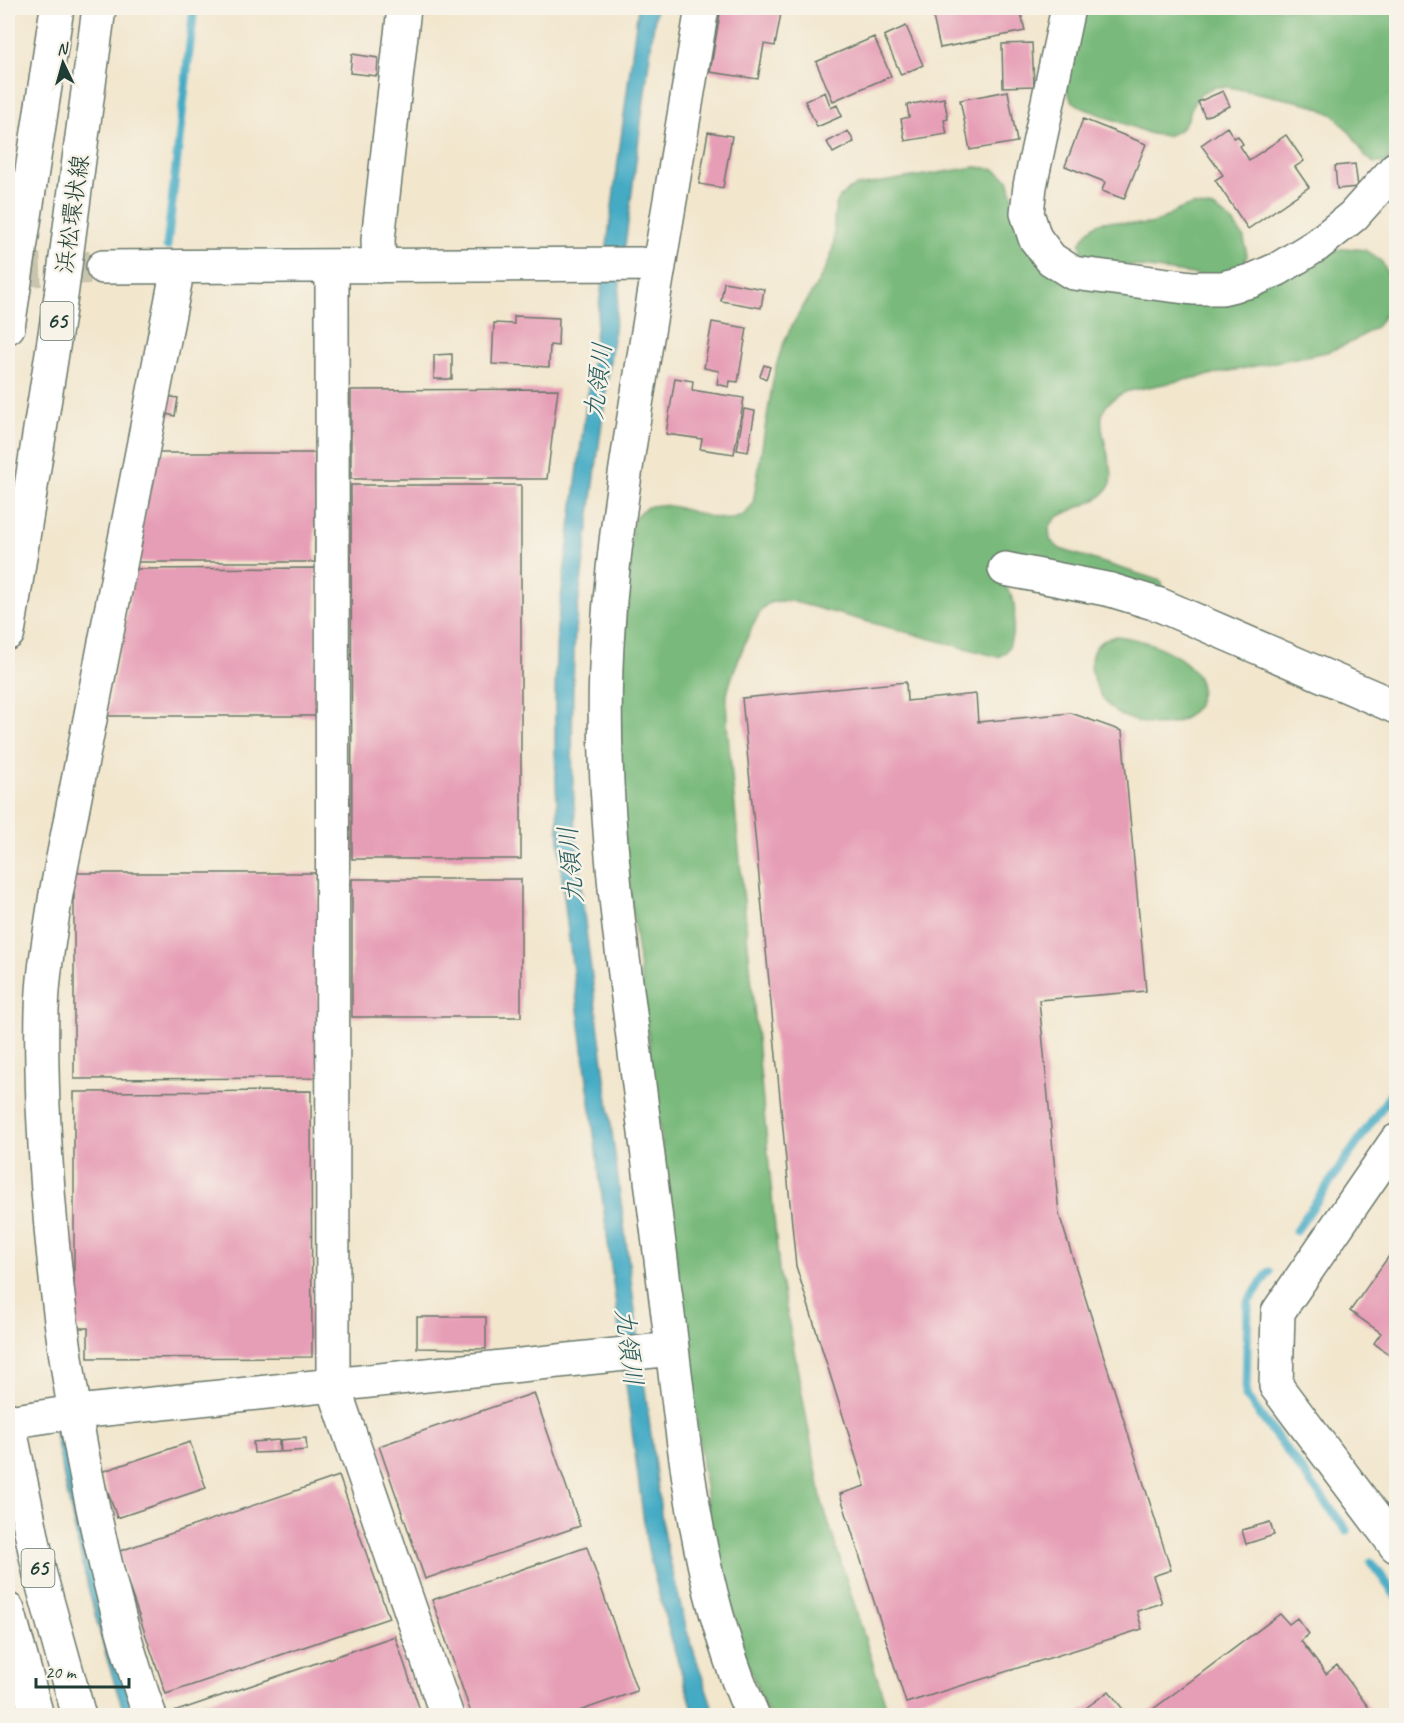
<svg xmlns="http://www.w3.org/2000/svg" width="1404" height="1723" viewBox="0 0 1404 1723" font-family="Caveat,'Klee One',sans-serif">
<rect width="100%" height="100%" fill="#f7f3e8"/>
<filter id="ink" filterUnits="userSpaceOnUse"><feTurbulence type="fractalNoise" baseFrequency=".0167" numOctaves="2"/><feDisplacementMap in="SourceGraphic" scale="12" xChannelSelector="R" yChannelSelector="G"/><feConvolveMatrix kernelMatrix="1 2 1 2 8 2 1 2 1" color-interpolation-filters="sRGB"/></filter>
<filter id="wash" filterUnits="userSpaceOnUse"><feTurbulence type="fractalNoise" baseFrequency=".008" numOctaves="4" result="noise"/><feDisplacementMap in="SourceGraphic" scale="24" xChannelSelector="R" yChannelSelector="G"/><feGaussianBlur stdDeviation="1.35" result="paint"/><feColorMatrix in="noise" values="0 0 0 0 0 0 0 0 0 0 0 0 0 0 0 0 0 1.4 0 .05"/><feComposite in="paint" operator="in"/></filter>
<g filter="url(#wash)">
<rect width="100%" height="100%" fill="#f2e6cd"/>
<path fill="#79ba7b" stroke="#4c7c58" stroke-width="1.5" d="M1078,8H1396V153L1385,163H1374L1365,156L1352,135L1334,115L1310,104L1229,87H1214L1201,93L1193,104L1188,118L1180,130L1167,136L1151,134L1083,108L1071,100L1065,85Z
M975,167L994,169L1008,179L1025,243L1192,299L1322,254L1345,248L1365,250L1382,262L1393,284L1390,306L1377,326L1352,342L1327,352L1128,391C1090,406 1102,427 1109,460C1111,467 1113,475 1111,482C1105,503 1074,506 1058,517C1055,519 1052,523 1049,527L1050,540L1060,549L1158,580L1162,582L1163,589L1160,592L995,572C1002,582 1012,593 1014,605C1016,615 1012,645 1006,652C1005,653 999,656 998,657L791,601C782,601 771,600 764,607C753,619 730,678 727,695C726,704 727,714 727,724L779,1270L822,1502L889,1715H768L747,1662L710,1527L625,851L619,705L632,528C633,525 635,518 637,515C665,481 731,548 753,503C758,474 762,446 767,417C771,393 774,368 783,345C795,313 820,286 831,256C841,227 821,199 857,186Z
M1192,205L1214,208L1233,222L1244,238L1247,256L1240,271L1221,278L1085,259L1080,244C1099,206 1119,228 1149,224C1160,223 1165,217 1174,212C1180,209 1186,207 1192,205Z
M1117,636C1144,639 1197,656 1201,688C1201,693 1198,701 1198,706C1193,710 1188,716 1183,719C1163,731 1125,723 1109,706C1094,690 1080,654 1104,640C1108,638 1113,637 1117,636Z"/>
<path fill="#45abc5" stroke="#32747c" stroke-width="1.5" d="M638,8H656L575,629C573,679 571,730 573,780C575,830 580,880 586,930L664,1536L687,1631L715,1715H695C676,1657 658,1599 646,1539L568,932C555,828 552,733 557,628Z
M68,1426L140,1715H125C93,1622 73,1524 54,1428Z"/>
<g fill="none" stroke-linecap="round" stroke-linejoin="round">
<path stroke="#45abc5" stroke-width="9" d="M167,246L194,8
M1296,1231L1396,1087
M1269,1272L1248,1302L1246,1396L1347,1531
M1371,1562L1396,1596"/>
</g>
<g id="blocks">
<path fill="#e69db6" d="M721,8H782L775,46L764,44L758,79L710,72Z
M931,8H1020L1025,31L940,48Z
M906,26L923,65L901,75L884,36Z
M874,37L891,76L833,101L816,62Z
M1032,43L1034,86L1003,87L1002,44Z
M352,54L378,58L377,76L350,73Z
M1008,91L1017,142L970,150L960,100Z
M1223,91L1230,106L1205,117L1198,102Z
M825,92L831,108L837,105L842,116L817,127L805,101Z
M944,98L948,119L944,120L947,134L905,141L901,119L909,117L907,105Z
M1083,119L1146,144L1124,199L1102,191L1105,182L1065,166Z
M1227,127L1234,138L1238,136L1243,144L1240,146L1249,160L1286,135L1304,161L1295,167L1309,187L1248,229L1215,180L1223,175L1201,145Z
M848,131L854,142L833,153L827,142Z
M708,132L732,136L723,188L699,184Z
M1355,164L1358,187L1337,189L1335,166Z
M724,282L764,289L761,308L721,301Z
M514,316L559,318L558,346L550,345L549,367L492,364L494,323L514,324Z
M712,322L747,328L738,382L730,381L729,387L717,384L719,371L704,368Z
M452,354V379H434V355Z
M764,365L770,367L766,379L760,376Z
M675,378L693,381L692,390L744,398L734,454L700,449L702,439L666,434Z
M558,389L547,479H351V390Z
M165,396L178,398L175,416L161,413Z
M744,409L755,411L748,452L737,450Z
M156,453H315V562H135Z
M351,485H521V859H352Z
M316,568V716H107L135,569Z
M906,682L907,701L976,694L978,722L1071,713L1122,731L1146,991L1039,1000L1059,1214L1171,1570L1153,1576L1162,1603L1137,1611L1142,1629L906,1703L840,1494L865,1486L796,1266L742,698Z
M74,873H318L319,1078L74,1079Z
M352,879H521V1017H352Z
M311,1091L312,1357L88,1358V1328H74V1092Z
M1396,1246V1360L1374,1343L1381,1333L1350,1311Z
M417,1317H486V1349L417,1348Z
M534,1393L580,1526L425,1579L379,1446Z
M306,1438L307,1450L281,1452L280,1440Z
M279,1440V1452L254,1453L253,1442Z
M190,1442L206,1488L117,1518L101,1472Z
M339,1476L389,1618L166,1694L117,1552Z
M1270,1522L1274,1535L1246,1544L1242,1530Z
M587,1547L637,1691L565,1716H472L432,1600Z
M1280,1614L1289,1624L1297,1618L1309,1634L1301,1641L1326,1674L1337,1665L1375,1716H1144Z
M395,1636L422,1716H166L165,1715Z
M1109,1691L1128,1716H1075Z"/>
</g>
</g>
<g filter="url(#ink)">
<use href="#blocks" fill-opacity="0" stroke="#69786a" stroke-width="1.5"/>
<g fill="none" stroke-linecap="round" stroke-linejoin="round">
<path stroke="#c8c4ae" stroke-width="33" stroke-dasharray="33 16" stroke-linecap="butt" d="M8,271L103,267"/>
<g stroke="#69786a" stroke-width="36">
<path id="minor" d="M702,8C684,118 666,228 647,338C631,435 614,531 608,629C601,728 608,827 619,926C636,1061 653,1196 670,1331C686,1462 698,1595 753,1716
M1068,8L1030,186L1027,213L1035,238L1051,259L1073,273L1193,288H1222L1251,281L1278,269L1317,245L1353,216L1396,168
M332,266L333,1385L447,1716
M379,266L378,240L404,8
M103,267L640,264L659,267
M1005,569L1111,590L1160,605L1396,707
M1396,1141L1278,1312L1276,1386L1396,1546
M8,1422L68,1413L672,1349
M150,1716C111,1607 87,1491 69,1377C55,1287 47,1197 43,1106C42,1075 41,1043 42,1011C43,972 50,933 56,894L175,283V267"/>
</g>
<g stroke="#69786a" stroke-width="36">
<path id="major" d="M8,327L57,8
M8,633L61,296L99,8
M8,1419L40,1575L79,1716
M8,1610L37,1716"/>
</g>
<use href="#minor" stroke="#fff" stroke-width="33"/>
<use href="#major" stroke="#fff" stroke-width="33"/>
</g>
</g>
<g text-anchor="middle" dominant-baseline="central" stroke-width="5" stroke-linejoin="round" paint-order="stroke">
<g fill="#f7f3e8" stroke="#60746a" stroke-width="1.5">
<rect x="40.5" y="302" width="33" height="38" rx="4.5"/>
<rect x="21.5" y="1549" width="33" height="38" rx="4.5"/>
</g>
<g font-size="22" font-weight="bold" fill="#1f3d34">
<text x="57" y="321">65</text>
<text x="38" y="1568">65</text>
</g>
<g font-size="24" fill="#1f3d34" stroke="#f7f3e8">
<text transform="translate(72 214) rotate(-82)">浜松環状線</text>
</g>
<g font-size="26" font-style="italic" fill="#2a5e60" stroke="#f7f3e8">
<text transform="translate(598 381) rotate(-83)">九領川</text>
<text transform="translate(571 865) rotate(-95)">九領川</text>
<text transform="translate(629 1347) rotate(83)">九領川</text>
</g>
</g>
<rect width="1404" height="1723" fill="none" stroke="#f7f3e8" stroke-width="30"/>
<g transform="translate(63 63) rotate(355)" stroke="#f7f3e8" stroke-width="4.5" paint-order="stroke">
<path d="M0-4.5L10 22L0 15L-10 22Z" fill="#1f3d34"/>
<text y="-9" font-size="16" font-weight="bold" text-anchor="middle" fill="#1f3d34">N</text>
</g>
<path d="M36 1678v9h93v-9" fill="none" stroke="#1f3d34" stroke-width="3"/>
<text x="45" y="1678" font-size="18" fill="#1f3d34" stroke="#f7f3e8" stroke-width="4.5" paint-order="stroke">20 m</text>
</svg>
